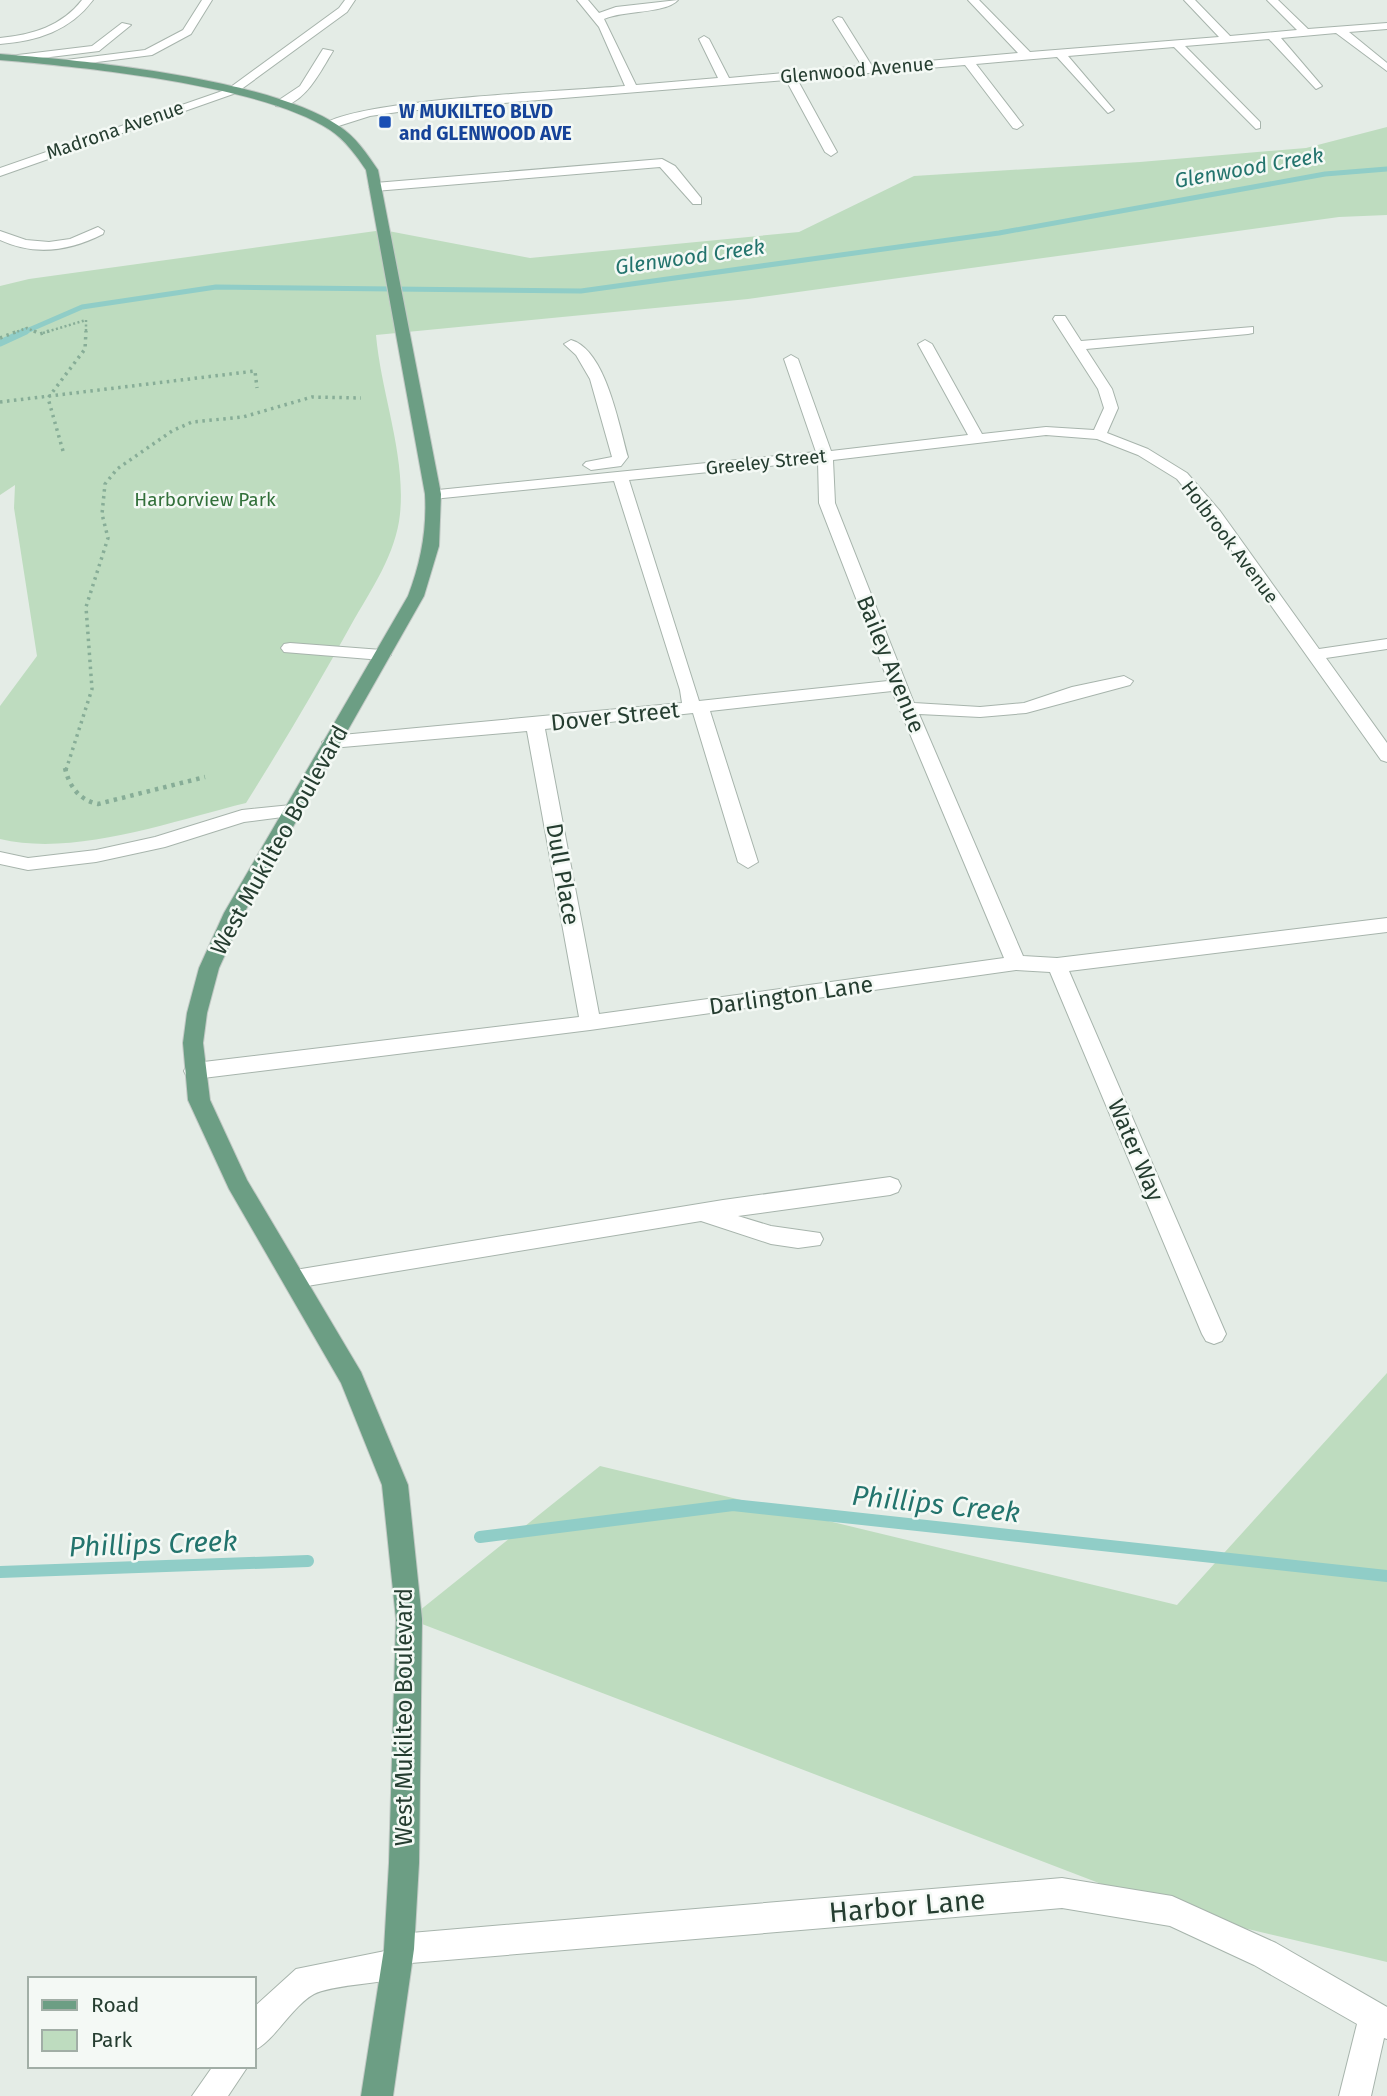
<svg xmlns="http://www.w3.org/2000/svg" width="1387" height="2096" viewBox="0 0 1387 2096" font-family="'Fira Sans',sans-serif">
<rect width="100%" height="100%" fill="#e4ece6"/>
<path fill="#bedcbf" d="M1387,127V215L1339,217L748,299L376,335C381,393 406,455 400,514C396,554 371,590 351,625C318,685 283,744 246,803C172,821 75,857 0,839V706L37,656L14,508L15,485L0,495V286L29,279L383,230L530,258L799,232L914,176L1140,162L1306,148Z
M1387,1373V1962L1172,1911L409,1619L600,1466L1177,1605Z"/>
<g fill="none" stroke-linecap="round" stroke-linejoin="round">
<path stroke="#90cdc7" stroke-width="5" d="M22,333L82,307L216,287L581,291L999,233L1325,174L1387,169"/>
<path stroke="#90cdc7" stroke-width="7" d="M0,343L26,331"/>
<path stroke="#90cdc7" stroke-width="12" d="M480,1537L733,1505L1387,1576
M0,1572L308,1561"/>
<g stroke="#a7b4ac" stroke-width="2">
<path id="minor" d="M82,0H93C70,31 37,41 0,44V38C32,35 62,26 82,0Z
M202,0H212L191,34L152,55L66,66L60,63L66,60L145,50L183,30Z
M345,0H355L347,12L236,93L0,176V168L228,89L339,8Z
M577,0H588L599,13L616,7L678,0C665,14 624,10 604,19L636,85L718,78L699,39L704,36L709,39L729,78L862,66L833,20L838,17L842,18L872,66L1018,53L968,0H979L1030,52L1219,37L1184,0H1195L1230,36L1297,30L1267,0H1278L1308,29L1387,23V29L1349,32L1387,63V71L1336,33L1281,38L1322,86L1316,89L1269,39L1185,46L1260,122V128L1256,129L1174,47L1068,56L1114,110L1108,113L1057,57L976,64L1023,125L1017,129L1013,128L965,65L797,79L837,152L831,156L825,152L786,80L405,111L370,116L329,129L323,125C356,99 571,91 625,86L599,27Z
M122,23L131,25L99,51L18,61L12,58L18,55L92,46Z
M323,49L333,51C321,70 303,109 276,106V102L300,86Z
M662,159L675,166L701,198V204H693L660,167L375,191L369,187L375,183Z
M98,227L104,231L103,234C70,251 34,256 0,240V231L26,240L49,242L70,239Z
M1055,316H1065L1081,341L1253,327V333L1248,334L1086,349L1112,389L1118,408L1107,433L1148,449L1187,473L1220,511L1319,649L1387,639V649L1326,658L1387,743V762L1381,760L1208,517L1177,479L1138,455L1097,439L1046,435L833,460L835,503L914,703L980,707L1024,703L1072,687L1124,676L1133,681L1130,685L1026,713L980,717L919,714L1023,956L1057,958L1387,918V932L1069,971L1226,1334L1222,1341L1214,1344L1206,1341L1202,1334L1050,972L1016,970L590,1030L195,1079L187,1077L184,1071L187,1065L195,1063L579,1017L527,731L331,748L322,742L331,736L682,703L680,690L614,481L433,499L428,497V491L816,452L784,359L791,355L798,359L831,451L968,435L918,344L925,340L932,344L982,434L1046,427L1094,430L1104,408L1098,389L1053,319ZM818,461L819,503L888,681L699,701L629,480ZM892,691L1004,958L599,1014L545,729L693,713L738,862L748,868L758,862L710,711Z
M571,340C606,350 619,426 628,457L621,466L591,470L583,465L586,462L612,457L590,379L576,355L564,344Z
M290,643L382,650L391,655L382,660L284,652L281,648L284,644Z
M291,805L298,807L300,811L298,815L244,822L165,847L96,862L28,870L0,864V852L28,858L96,850L155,837L242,810Z
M890,1177L898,1180L901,1186L898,1192L890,1195L738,1216L771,1226L820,1233L823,1239L820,1245L798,1248L771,1244L701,1221L295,1288L287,1286L283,1279L287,1272L295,1270L723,1200Z
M1062,1878L1172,1896L1276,1943L1387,2007V2039L1384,2038L1371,2096H1339L1357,2024L1254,1965L1170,1926L1062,1908L411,1963L407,1975L396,1979C377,1983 329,1986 314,1994C292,2006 272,2044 254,2050V2007L296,1969L385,1951L388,1938L399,1934Z
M213,2066H248L228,2096H192Z"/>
</g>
<g stroke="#c2c9c5" stroke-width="2">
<path id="major" d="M0,54C84,60 271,79 339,126C356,137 367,154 378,170L441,494L439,546L424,596L244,913L219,968L207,1013L203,1043L210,1100L247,1180L361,1372L408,1485L422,1619L419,1863L414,1949L393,2096H361L384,1949L389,1863L396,1619L382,1485L341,1383L229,1189L188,1100L183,1043L187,1013L199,968L224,913L408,596C421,562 427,530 425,494L366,170C356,155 345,140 330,130C262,85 83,67 0,60Z"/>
</g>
<path stroke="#87ad97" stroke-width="2.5" stroke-dasharray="2 2.5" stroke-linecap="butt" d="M13,333L27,328L38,333
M43,333L86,320V333"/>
<path stroke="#87ad97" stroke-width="3.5" stroke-dasharray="2.5 4.5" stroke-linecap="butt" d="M34,331L40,334L49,331
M0,338L18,331
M0,402L255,371L257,388
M63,451L48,398L85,349L86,331
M66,770L92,689L86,607L108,538L102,514L105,484L117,469L172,431L192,422L243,417L312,397L361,398"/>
<path stroke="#87ad97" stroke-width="4.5" stroke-dasharray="3.5 5" stroke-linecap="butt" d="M65,768C69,786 79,800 98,804L205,777"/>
<use href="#minor" fill="#fff" fill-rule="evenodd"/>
<use href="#major" fill="#6c9e84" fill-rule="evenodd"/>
</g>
<rect fill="#1a4fb4" stroke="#f4f9f5" stroke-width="2.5" x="378" y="115" width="14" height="14" rx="3.5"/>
<g text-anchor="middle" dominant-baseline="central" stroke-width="5" stroke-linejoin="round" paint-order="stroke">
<g font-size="19" fill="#253d30" stroke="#f4f9f5">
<text transform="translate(857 70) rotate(-5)">Glenwood Avenue</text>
<text transform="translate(115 130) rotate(-19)">Madrona Avenue</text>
<text transform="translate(766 462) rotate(-6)">Greeley Street</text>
<text transform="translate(1230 542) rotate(53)">Holbrook Avenue</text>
</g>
<g font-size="19" font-weight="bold" fill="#164399" stroke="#f4f9f5" text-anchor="start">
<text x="399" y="111">W MUKILTEO BLVD<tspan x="399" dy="22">and GLENWOOD AVE</tspan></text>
</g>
<g font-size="19" fill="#32703a" stroke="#f4f9f5">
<text x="205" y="499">Harborview Park</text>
</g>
<g font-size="21" font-style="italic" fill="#23746d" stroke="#f4f9f5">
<text transform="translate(1249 168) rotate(-10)">Glenwood Creek</text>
<text transform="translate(690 257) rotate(-8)">Glenwood Creek</text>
</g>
<g font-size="23" fill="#253d30" stroke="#f4f9f5">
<text transform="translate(891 664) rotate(68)">Bailey Avenue</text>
<text transform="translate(615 716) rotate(-6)">Dover Street</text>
<text transform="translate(279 840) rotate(-61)">West Mukilteo Boulevard</text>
<text transform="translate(563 874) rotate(80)">Dull Place</text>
<text transform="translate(791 995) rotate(-8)">Darlington Lane</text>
<text transform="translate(1136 1150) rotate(67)">Water Way</text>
<text transform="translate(404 1717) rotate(-90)">West Mukilteo Boulevard</text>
</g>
<g font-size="28" font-style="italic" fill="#23746d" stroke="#f4f9f5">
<text transform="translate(936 1504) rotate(6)">Phillips Creek</text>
<text transform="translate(153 1544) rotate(-2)">Phillips Creek</text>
</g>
<g font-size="28" fill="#253d30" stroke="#f4f9f5">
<text transform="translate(907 1906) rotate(-5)">Harbor Lane</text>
</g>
</g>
<rect x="28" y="1977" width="228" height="91" fill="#f4f9f5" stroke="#a1aea6" stroke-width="2"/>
<rect x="42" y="2000" width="35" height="10" fill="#6c9e84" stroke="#a1aea6" stroke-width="2"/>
<text x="91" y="2012" font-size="21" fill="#253d30">Road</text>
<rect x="42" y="2030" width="35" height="21" fill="#bedcbf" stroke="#a1aea6" stroke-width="2"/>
<text x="91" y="2047" font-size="21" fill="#253d30">Park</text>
</svg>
